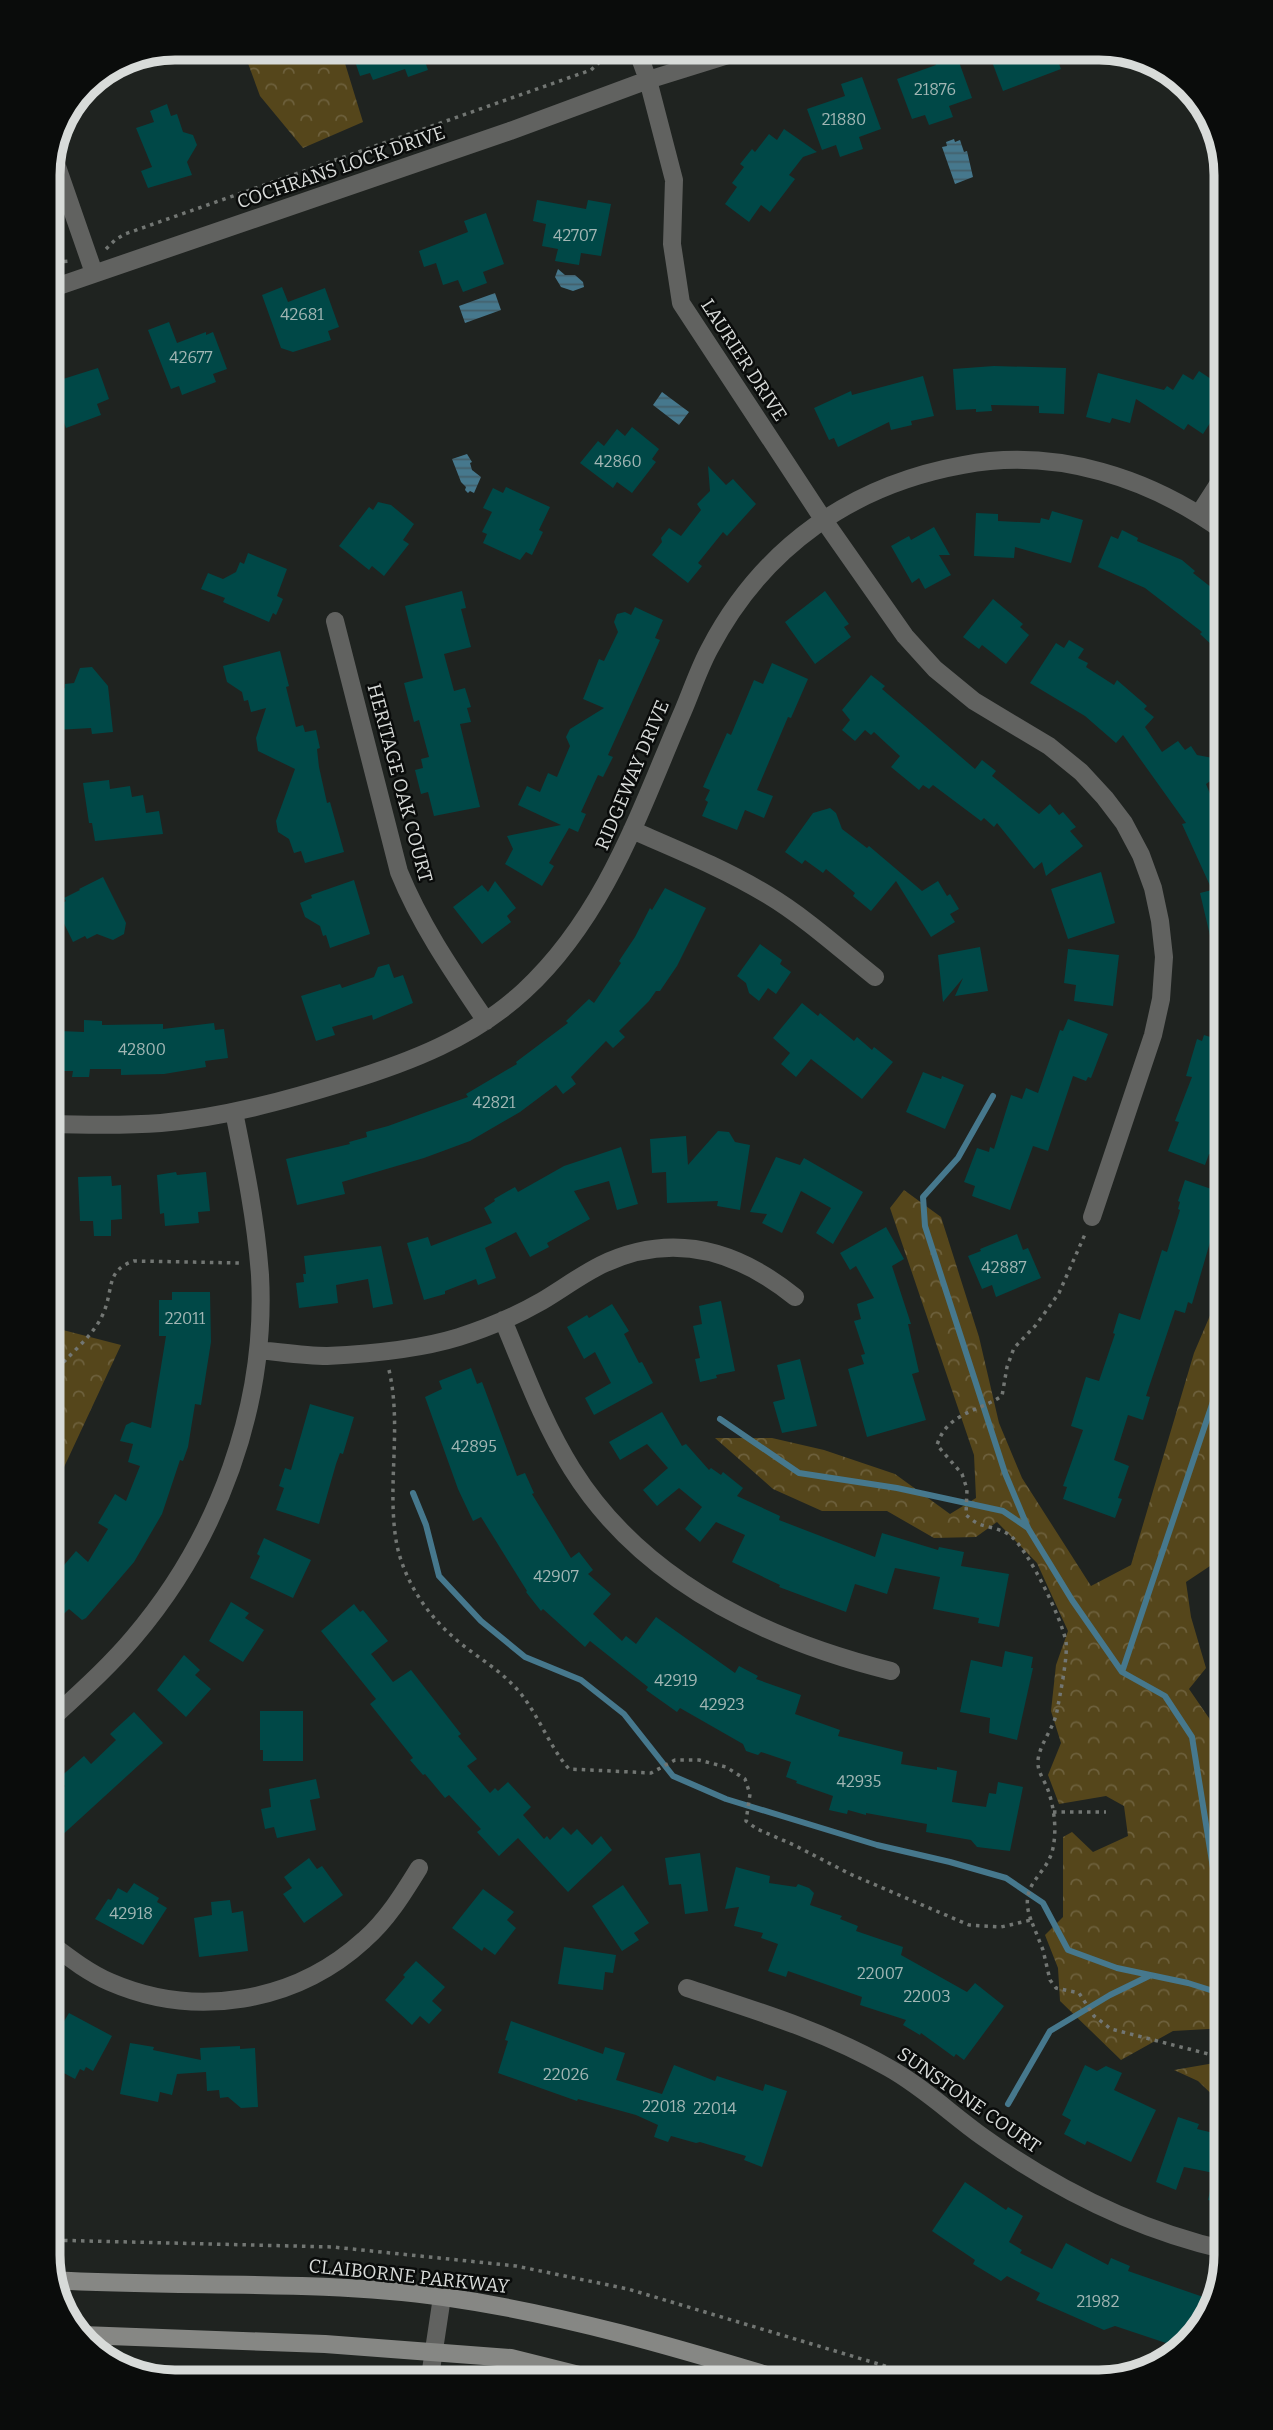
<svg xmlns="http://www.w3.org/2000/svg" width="1273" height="2430" viewBox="0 0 1273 2430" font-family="Bitter,serif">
<defs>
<pattern id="forest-crowns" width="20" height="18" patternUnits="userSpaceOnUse" patternTransform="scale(1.75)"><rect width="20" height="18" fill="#55461b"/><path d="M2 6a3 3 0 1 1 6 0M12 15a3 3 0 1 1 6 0" fill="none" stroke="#6d603c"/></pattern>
<pattern id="water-rules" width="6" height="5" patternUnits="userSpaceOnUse" patternTransform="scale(1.75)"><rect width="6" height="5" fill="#46788d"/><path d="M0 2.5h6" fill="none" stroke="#44606b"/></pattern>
</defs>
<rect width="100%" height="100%" fill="#1f2320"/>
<path fill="url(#forest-crowns)" d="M242,47H340L363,122L303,148L260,96Z
M904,1190L941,1217L979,1337L999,1423L1022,1478L1091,1586L1131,1565L1194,1353L1226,1278V1529L1210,1566L1186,1582L1191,1617L1206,1668L1189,1689L1209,1718L1226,1767V1781L1218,1808L1226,1811V2028L1173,2031L1121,2060L1060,2001L1058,1968L1045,1935L1063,1917V1837L1072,1832L1093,1852L1128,1836L1124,1806L1106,1796L1059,1804L1048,1775L1061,1743L1051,1711L1056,1665L1068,1631L1037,1563L997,1522L976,1537L934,1538L887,1511H822L773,1489L715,1438H772L824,1450L895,1474L950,1514L976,1498L974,1455L890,1208Z
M59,1329L121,1345L58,1480L47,1493V1373Z
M1226,2061V2108L1198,2081L1174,2070Z"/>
<path fill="url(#water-rules)" d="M954,139L955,142L960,140L964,152L967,151L973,177L955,184L942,147L947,146L946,142Z
M558,269L565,275H575L583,282L584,287L573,291L561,287L555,277Z
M495,293L501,310L465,323L459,306Z
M662,392L689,412L679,425L653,405Z
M467,454L472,462L470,463L472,470L481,477L474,493L470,491L468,493L465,490L466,487L461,482L452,459Z"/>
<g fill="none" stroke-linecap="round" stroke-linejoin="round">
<path stroke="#46788d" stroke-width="6" d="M993,1096L958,1158L923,1197L925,1226L1005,1473L1028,1528L1072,1600L1122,1672L1165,1696L1192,1737L1226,1949
M720,1419L799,1473L897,1488L1003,1511L1028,1528
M413,1493L426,1525L439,1576L481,1621L525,1657L581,1680L624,1714L673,1776L726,1799L877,1845L950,1862L1006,1878L1043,1903L1068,1950L1117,1968L1188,1983L1226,1995
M1122,1672L1226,1363
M1008,2104L1050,2031L1110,1995L1149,1976"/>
</g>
<path fill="#004847" d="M350,47H420L428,70L408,77L405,69L373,80L370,73L360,76Z
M954,48L972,98L949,106L953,117L929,125L925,115L912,119L897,79L936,65L932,55Z
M998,48H1053L1061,69L1003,91L988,51Z
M862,77L881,129L859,137L863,149L840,157L836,145L822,150L807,109L845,96L841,84Z
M167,104L171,116L177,114L183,132L193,135L197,145L187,162L192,175L148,188L141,171L152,167L136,128L154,122L150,111Z
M784,129L817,152L803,157L789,175L795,179L770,212L761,205L749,222L725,204L737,187L732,183L744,167L740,164L752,149L755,152L769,134L777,140Z
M537,200L586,209L588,200L611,204L601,256L581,253L579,265L555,261L558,249L542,246L546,224L533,221Z
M486,213L504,264L483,272L487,283L463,292L458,280L443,285L436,263L424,267L419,251L468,232L464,221Z
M282,287L288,302L325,288L339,327L328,331L331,340L293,352L281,348L262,295Z
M169,322L177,343L206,332V335L213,332L227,369L213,374L216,382L182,395L179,386L171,389L148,330Z
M50,343L63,379L98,368L109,399L97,404L101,415L66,428L62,417L54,420L47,401V344Z
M994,366L1066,368L1064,414L1039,413V406L991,405L992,411L976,412V409L956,410L953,369Z
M1199,371L1226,389V398L1203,434L1188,424L1184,430L1136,399L1130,423L1112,418L1110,423L1086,417L1098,373L1164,390L1167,386L1173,390L1183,374L1193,380Z
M923,376L934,416L911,421L912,425L891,430L889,422L838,447L834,438L829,440L814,408L851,391L852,395Z
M632,427L659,449L652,459L656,462L632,493L617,482L613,488L580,463L598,441L604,446L617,429L625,436Z
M708,466L726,485L733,479L756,504L727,536L723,532L698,563L702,566L688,583L652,555L662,542L661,538L669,528L681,536L701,510L697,504L710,491Z
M506,487L550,507L539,530L543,532L532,555L526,552L520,560L483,543L487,534L482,532L492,512L483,508L493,488L503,493Z
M378,502L391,505L414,524L403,540L409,544L384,576L372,566L369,570L339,546L369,507L373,510Z
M1052,511L1083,520L1071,563L1015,547L1014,558L974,556L976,513L998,514V521L1040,523L1041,518L1049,520Z
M934,527L950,555H939L951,575L925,589L919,578L912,583L891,546L909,536L911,540Z
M1122,530L1138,538L1137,541L1182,560L1195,571L1193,573L1226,599V658L1200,634L1202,632L1145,588L1098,567L1111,536L1118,539Z
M248,553L287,569L277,596L283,599L276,615L273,613L269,622L223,602L225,598L201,589L208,573L223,579L236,572L240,562L244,564Z
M462,591L466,608L461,609L471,647L444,654L454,691L465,688L471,707L467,708L471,722L460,724L480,807L434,816L428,792L421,794L415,770L423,768L421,759L429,757L419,720L414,722L404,683L423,678L405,606Z
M825,591L849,624L844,627L851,637L815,664L785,622Z
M993,599L1023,624L1020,627L1029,635L1006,664L982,645L979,649L963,637Z
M635,607L663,620L655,638L660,640L608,755L613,757L603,777L598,775L581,812L586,814L578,832L569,828L549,863L554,866L542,886L505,864L513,849L507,836L561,825L518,805L527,786L540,792L548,773L557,777L570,746L566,737L570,729L604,708L583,699L599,659L604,661L618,632L614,622L617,614L625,612L631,615Z
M1069,640L1084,649L1078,658L1088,663L1086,667L1114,685L1117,680L1147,706L1144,709L1154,717L1145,727L1162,752L1178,741L1185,750L1191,746L1197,755L1213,758L1223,772L1206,784L1218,813L1226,809V973L1219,974L1200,893L1212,890L1182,824L1186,823L1123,735L1116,743L1085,716L1030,683L1056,643L1064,648Z
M280,651L289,686L286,687L296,727L303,725L305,732L316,730L320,748L317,749L319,767L327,803L330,802L344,852L305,863L301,851L294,853L289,839L278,832L276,821L295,769L258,751L256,738L266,708L251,712L248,700L244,701L242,692L227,682L223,666Z
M772,663L808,679L791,718L788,717L757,790L773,796L764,818L745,810L737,830L702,816L708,802L705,800L710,790L703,787L727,733L731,735L754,680L763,684Z
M92,667L108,686L113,732L92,734L91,728L56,730L52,689L65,688V684L74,683L80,668Z
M871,675L885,686L882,689L975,769L982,760L996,771L992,776L1039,814L1050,804L1059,815L1063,812L1076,827L1070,831L1083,846L1046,876L1042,862L1034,869L997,823L994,827L984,818L981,821L933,785L929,789L923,785L919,790L891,767L900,756L874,732L871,735L865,730L855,741L842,730L850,720L842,710Z
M109,780L110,789L130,786L132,797L143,795L146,813L159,811L163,834L95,841L92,823H89L83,783Z
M830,808L836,813L842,829L867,848L869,846L922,891L938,881L947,896L950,894L959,909L950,914L955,922L931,937L896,881L871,911L853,896L855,893L826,869L823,873L805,860L802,864L785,852L813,813Z
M1101,872L1115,923L1068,939L1051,889Z
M103,877L126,923L124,934L113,940L97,934L87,939L85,936L73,942L56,907L66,901L64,898L80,890L79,889Z
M354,880L370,934L330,948L326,935L323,936L320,926L305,917L300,903L312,898L311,895Z
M495,881L516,908L507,916L511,922L482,944L453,907L482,885L488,892Z
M665,888L706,908L677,966L660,991H656L649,1001L619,1031L625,1037L613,1048L606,1041L571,1077L576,1084L563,1094L556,1085L520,1112L470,1141L424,1158L342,1182L345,1194L297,1205L286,1159L350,1144L349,1142L367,1137L366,1132L388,1126L468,1097L466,1094L517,1064L516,1062L568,1023L566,1021L589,999L594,1003L621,963L619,961L635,937L650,908L652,910Z
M760,944L782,960L780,964L791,972L776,994L768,988L759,1001L749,993L746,983L737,976Z
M980,947L988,991L955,996L963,978L943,1002L938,955Z
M1068,949L1119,955L1113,1006L1074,1001L1076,985L1064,983Z
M389,964L394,978L403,975L413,1003L373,1020L372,1015L332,1027L335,1035L316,1041L301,996L340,984L342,988L374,977L378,967Z
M802,1003L818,1016L820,1013L854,1041L857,1037L872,1050L874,1047L893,1062L862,1099L811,1059L796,1077L781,1064L790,1053L773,1038Z
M1068,1019L1108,1034L1091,1078L1088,1077L1086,1081L1073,1076L1048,1151L1033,1146L1010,1210L972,1196L975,1186L964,1182L977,1148L989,1152L990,1147L994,1149L1011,1095L1022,1099L1026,1088L1038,1093L1060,1030L1063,1031Z
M84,1020L102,1021V1025L163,1024V1029L214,1023L215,1030L224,1029L228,1058L205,1061L206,1067L164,1074L121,1075V1069H90L89,1077H72L73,1071H58L60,1031L84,1032Z
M1204,1035L1226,1042V1097L1215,1133L1226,1138L1219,1157L1209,1154L1205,1165L1168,1151L1179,1122L1175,1121L1192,1077L1186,1076L1197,1039L1202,1041Z
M923,1072L941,1079L942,1076L964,1085L945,1129L906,1112Z
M718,1131L729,1132L735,1142L750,1145L740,1210L717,1206L718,1201L667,1203L666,1172L652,1173L650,1139L686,1136L688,1165Z
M621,1147L638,1204L617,1210L609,1181L574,1191L590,1219L547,1243L549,1247L530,1257L516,1232L485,1248L496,1278L478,1285L476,1279L445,1291V1294L424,1300L407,1243L428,1237L431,1246L492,1223L484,1208L495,1201L494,1199L515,1187L518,1192L564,1166Z
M776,1157L800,1165L804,1158L863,1192L833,1244L816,1233L831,1208L801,1191L782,1233L762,1223L767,1214L750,1212Z
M176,1172L177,1175L206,1172L210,1211L198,1212L199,1223L165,1226L164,1213L160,1214L157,1175Z
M111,1176L112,1186L121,1185L122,1219L111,1220V1236H94L93,1221H80L78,1177Z
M1185,1180L1226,1194V1205L1217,1233L1213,1232L1192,1304L1188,1302L1185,1313L1175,1310L1146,1396L1150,1397L1143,1420L1128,1415L1114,1460L1129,1466L1118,1498L1122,1499L1115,1518L1063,1499L1067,1487L1063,1486L1083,1430L1071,1426L1086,1377L1099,1381L1115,1334L1113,1333L1119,1313L1140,1320L1162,1250L1167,1252L1180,1210L1178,1209L1180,1202L1178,1201Z
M886,1227L904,1259L892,1266L911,1324H908L919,1372L912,1374L926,1420L867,1437L848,1369L864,1364L861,1355L865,1354L854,1321L861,1319L857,1304L874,1298L856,1266L850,1270L840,1253Z
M1017,1234L1023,1250L1028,1248L1041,1278L996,1297L992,1285L982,1289L968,1256L981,1251L980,1249Z
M381,1246L393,1304L373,1308L368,1279L336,1285L338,1303L299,1308L296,1283L304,1282L303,1274H306L304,1256Z
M172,1292H210L211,1342L201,1405L195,1404L188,1447L183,1461L180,1460L162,1514L134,1562L86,1618L82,1620L69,1609L47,1630V1585L76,1551L88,1562L108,1529L98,1523L115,1494L126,1501L140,1466L128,1462L133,1444L120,1441L126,1425L132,1422L151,1428L166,1336H159V1300H172Z
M721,1301L735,1371L716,1375L717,1378L700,1382L695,1359L700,1358L693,1326L702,1324L699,1306Z
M612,1304L629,1331L624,1334L639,1363L642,1362L653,1383L594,1415L585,1398L611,1383L595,1352L584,1359L567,1327L587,1315L589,1318Z
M800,1359L817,1426L782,1433L773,1402L785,1399L777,1365Z
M471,1368L477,1384L482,1382L517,1476L525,1473L534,1493L532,1494L571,1558L579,1552L593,1570L588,1574L611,1594L593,1614L622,1641L626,1636L636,1644L656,1617L735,1673L739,1666L758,1676L756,1679L801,1695L795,1714L840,1730L838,1736L903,1752L901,1764L937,1770V1767L957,1771L952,1802L986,1807L989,1793L996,1794L998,1782L1023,1787L1010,1851L977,1847L971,1840L926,1832L927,1824L866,1813V1815L848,1810L847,1814L829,1810L833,1796L796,1783L797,1781L786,1777L791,1762L761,1752L758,1755L746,1751L743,1744L680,1708L677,1712L646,1690L648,1687L590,1641L585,1647L543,1609L541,1611L526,1592L527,1591L481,1517L473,1521L458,1489L425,1397L442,1389L439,1381Z
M310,1404L354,1417L343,1454L340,1453L336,1464L319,1524L276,1510L284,1488L279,1486L285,1468L291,1470Z
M662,1412L682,1446L686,1444L709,1470L711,1468L721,1475L723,1472L743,1488L737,1496L780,1516L779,1520L875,1557L882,1533L938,1550L939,1547L964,1552L961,1566L1009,1574L999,1627L978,1623L979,1618L933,1609L940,1577L895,1568L887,1594L855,1584L846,1612L779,1587L780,1585L732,1562L745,1535L716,1522L700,1542L685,1529L702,1507L679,1488L657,1506L643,1490L668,1468L647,1444L620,1460L609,1442Z
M264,1538L311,1560L293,1598L250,1578L260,1556L257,1554Z
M231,1602L249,1613L245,1618L264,1630L243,1662L209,1641Z
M354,1604L360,1612L363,1610L388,1641L371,1654L393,1682L411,1670L461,1734L458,1736L477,1759L467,1766L490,1793L495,1788L498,1791L508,1782L531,1807L523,1815L544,1839L547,1836L550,1840L563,1827L571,1835L577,1829L592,1845L601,1836L612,1850L568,1892L518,1838L499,1856L477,1832L481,1829L449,1795L445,1798L425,1774L423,1775L410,1760L413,1758L370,1704L376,1699L321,1631Z
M1005,1651L1033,1657L1031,1668H1033L1017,1740L989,1733L990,1718L960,1712L971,1660L1002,1667Z
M184,1655L200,1670L195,1675L211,1689L186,1717L157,1690Z
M260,1711H303V1761H263V1750H260Z
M134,1712L163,1743L47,1849V1803L65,1786L58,1779L84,1756L91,1764L116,1740L110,1734Z
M316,1779L320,1798L310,1800L316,1830L277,1838L274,1827L265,1829L261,1809L271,1807L269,1789Z
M700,1853L708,1911L685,1914L681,1884L669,1885L665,1858Z
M309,1858L317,1869L322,1866L343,1895L304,1923L283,1894L292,1888L284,1877Z
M736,1867L770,1876L769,1883L796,1887L798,1884L809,1888L814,1893L810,1905L842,1916L840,1919L858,1926L856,1931L903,1947L901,1955L967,1992L975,1983L1004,2006L964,2060L956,2054L954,2057L921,2033L920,2035L903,2025L906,2020L860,2005L862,1997L788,1971L786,1977L768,1971L778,1944L761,1938L763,1933L734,1926L739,1907L725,1909Z
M134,1883L159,1898L157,1902L167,1908L143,1945L95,1919L108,1899L111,1900L118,1888L127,1893Z
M623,1885L649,1923L634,1933L639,1940L622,1951L592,1906Z
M483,1889L514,1912L507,1920L516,1928L495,1955L484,1947L482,1951L452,1928Z
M230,1900L232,1913L243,1911L248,1951L199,1957L194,1918L212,1915L211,1902Z
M564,1947L616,1955L613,1973L605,1972L603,1990L558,1984Z
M416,1961L445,1987L432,2001L442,2010L429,2024L420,2016L412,2025L385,2000L405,1977L403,1975Z
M47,2009L63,2023L69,2013L112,2036L93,2071L86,2067L84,2071L80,2069L75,2079L60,2071L64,2063L47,2054Z
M511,2021L603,2054L605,2047L625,2053L616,2080L662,2094L674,2065L715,2081L717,2076L763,2091L765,2084L787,2091L762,2167L744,2160L746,2156L700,2142L696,2143L671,2136L668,2142L654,2137L658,2125L636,2115L578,2099L577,2101L498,2073L508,2041L505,2040Z
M130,2043L154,2047L153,2050L201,2060L200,2048L240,2046V2049L255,2048L258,2107L241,2108L228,2097L220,2098L219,2090L207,2091L206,2072L177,2074L172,2095L160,2092L158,2102L120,2094Z
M1085,2065L1097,2071L1106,2066L1122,2073L1114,2090L1156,2110L1131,2162L1087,2141L1085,2145L1064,2134L1071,2120L1062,2115Z
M1178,2117L1199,2124L1197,2129L1226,2136V2204L1208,2200L1214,2173L1184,2167L1176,2190L1156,2182Z
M965,2182L1006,2210L1008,2207L1023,2216L1009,2242L1022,2250L1020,2253L1052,2269L1066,2243L1108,2265L1111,2258L1130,2266L1128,2271L1212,2300L1204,2326L1178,2347L1115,2326L1104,2330L1036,2300L1040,2293L1007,2276L1001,2281L973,2264L975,2260L932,2231Z"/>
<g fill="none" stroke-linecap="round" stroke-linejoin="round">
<path stroke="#727673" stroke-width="3.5" stroke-dasharray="3.5 5" stroke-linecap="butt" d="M106,249L115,240L125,234L591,70L604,58L605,47
M47,263L69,261
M389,1370C402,1426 387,1484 396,1540C402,1576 424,1611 451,1635C470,1653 495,1666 513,1685C537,1709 547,1744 569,1769L651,1773L675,1760H699L726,1767L745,1779L750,1794L746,1821L757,1829L794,1845L850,1874L969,1925L1001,1927L1031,1920L1043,1950L1050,1980L1056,1988L1079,1993L1094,2016L1111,2029L1216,2056L1226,2065
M47,1424C53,1409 53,1398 48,1382C63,1357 91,1341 103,1314C114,1290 105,1270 134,1261L241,1263
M1053,1812H1106
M1031,1920C1017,1883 1047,1877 1053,1848C1057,1829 1054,1807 1048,1790C1044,1779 1037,1772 1038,1760C1040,1743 1054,1728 1057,1711C1060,1695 1068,1656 1066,1642C1062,1619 1030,1554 1013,1538C1004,1529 990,1528 979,1524C974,1522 970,1518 966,1515L967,1489L962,1474L937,1445C947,1413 977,1412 1002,1396L1007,1367L1014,1348L1036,1325L1059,1293L1086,1232
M47,2240L333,2247L516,2266L628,2289L942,2383
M449,2375L463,2383
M166,2382L182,2381L215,2373L245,2372L327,2375L378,2381L411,2379"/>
<path stroke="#616260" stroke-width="18" d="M636,47L648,80L674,180L672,244L681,303L823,519L905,636L935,669L974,701L1049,746L1081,772L1105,798L1124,823L1141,855L1153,888L1160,921L1164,957L1161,999L1153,1035L1092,1217
M53,155L94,273
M47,290L510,131L648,80L754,47
M1199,514L1226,472
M335,621L399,872C421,926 453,972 486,1021
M632,830C678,850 725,869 768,895C806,918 840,949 875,977
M47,1124C85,1125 123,1126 161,1123C224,1117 284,1101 345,1082C410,1062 473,1038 524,991C606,915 640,810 683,711C692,690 699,668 710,648C763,547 852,485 963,465C1056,447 1151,478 1226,533
M503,1320C524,1370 543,1423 572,1469C642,1581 767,1640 891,1671
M258,1350C280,1352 304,1356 327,1356C370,1354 417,1350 459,1337C487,1328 516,1316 542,1301C562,1289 581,1275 601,1265C672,1231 737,1250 795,1297
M47,1723C77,1695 108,1668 134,1637C218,1538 267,1406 260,1275C256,1220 245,1166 234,1112
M47,1941C67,1956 87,1972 110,1982C195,2019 295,2003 364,1940C387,1920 403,1894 419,1868
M687,1988C757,2011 824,2031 889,2068C923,2087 951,2114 983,2137C1056,2189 1138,2230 1226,2250
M429,2383L442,2297"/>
<path stroke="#868784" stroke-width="18" d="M52,2280C183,2288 314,2279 444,2297C563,2314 678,2348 793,2383
M82,2335L325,2344L511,2358L611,2383"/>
</g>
<g text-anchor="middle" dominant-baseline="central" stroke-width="5" stroke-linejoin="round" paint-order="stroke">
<g font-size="16" fill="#a2b6b4">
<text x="935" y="89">21876</text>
<text x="844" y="119">21880</text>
<text x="575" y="235">42707</text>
<text x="302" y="314">42681</text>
<text x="191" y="357">42677</text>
<text x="618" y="461">42860</text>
<text x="142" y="1049">42800</text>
<text x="494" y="1102">42821</text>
<text x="1004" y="1267">42887</text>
<text x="185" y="1318">22011</text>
<text x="474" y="1446">42895</text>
<text x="556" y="1576">42907</text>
<text x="676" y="1680">42919</text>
<text x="722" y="1704">42923</text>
<text x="859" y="1781">42935</text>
<text x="131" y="1913">42918</text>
<text x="880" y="1973">22007</text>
<text x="927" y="1996">22003</text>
<text x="566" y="2074">22026</text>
<text x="664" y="2106">22018</text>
<text x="715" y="2108">22014</text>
<text x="1098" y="2301">21982</text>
</g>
<g font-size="19" fill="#d8dbd9" stroke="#0a0c0b">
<text transform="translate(341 167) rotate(-19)">COCHRANS LOCK DRIVE</text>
<text transform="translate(744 360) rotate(57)">LAURIER DRIVE</text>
<text transform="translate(632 775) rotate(-67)">RIDGEWAY DRIVE</text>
<text transform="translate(400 783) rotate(75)">HERITAGE OAK COURT</text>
<text transform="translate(969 2100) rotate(35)">SUNSTONE COURT</text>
<text transform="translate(409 2276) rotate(6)">CLAIBORNE PARKWAY</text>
</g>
</g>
<path d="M0 0H1273V2430H0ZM175 60H1099A115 115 0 0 1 1214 175V2255A115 115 0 0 1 1099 2370H175A115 115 0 0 1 60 2255V175A115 115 0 0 1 175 60Z" fill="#0a0c0b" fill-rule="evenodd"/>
<path fill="none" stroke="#d8dbd9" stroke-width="9" d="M175 60H1099A115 115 0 0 1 1214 175V2255A115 115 0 0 1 1099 2370H175A115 115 0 0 1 60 2255V175A115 115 0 0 1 175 60Z"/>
</svg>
